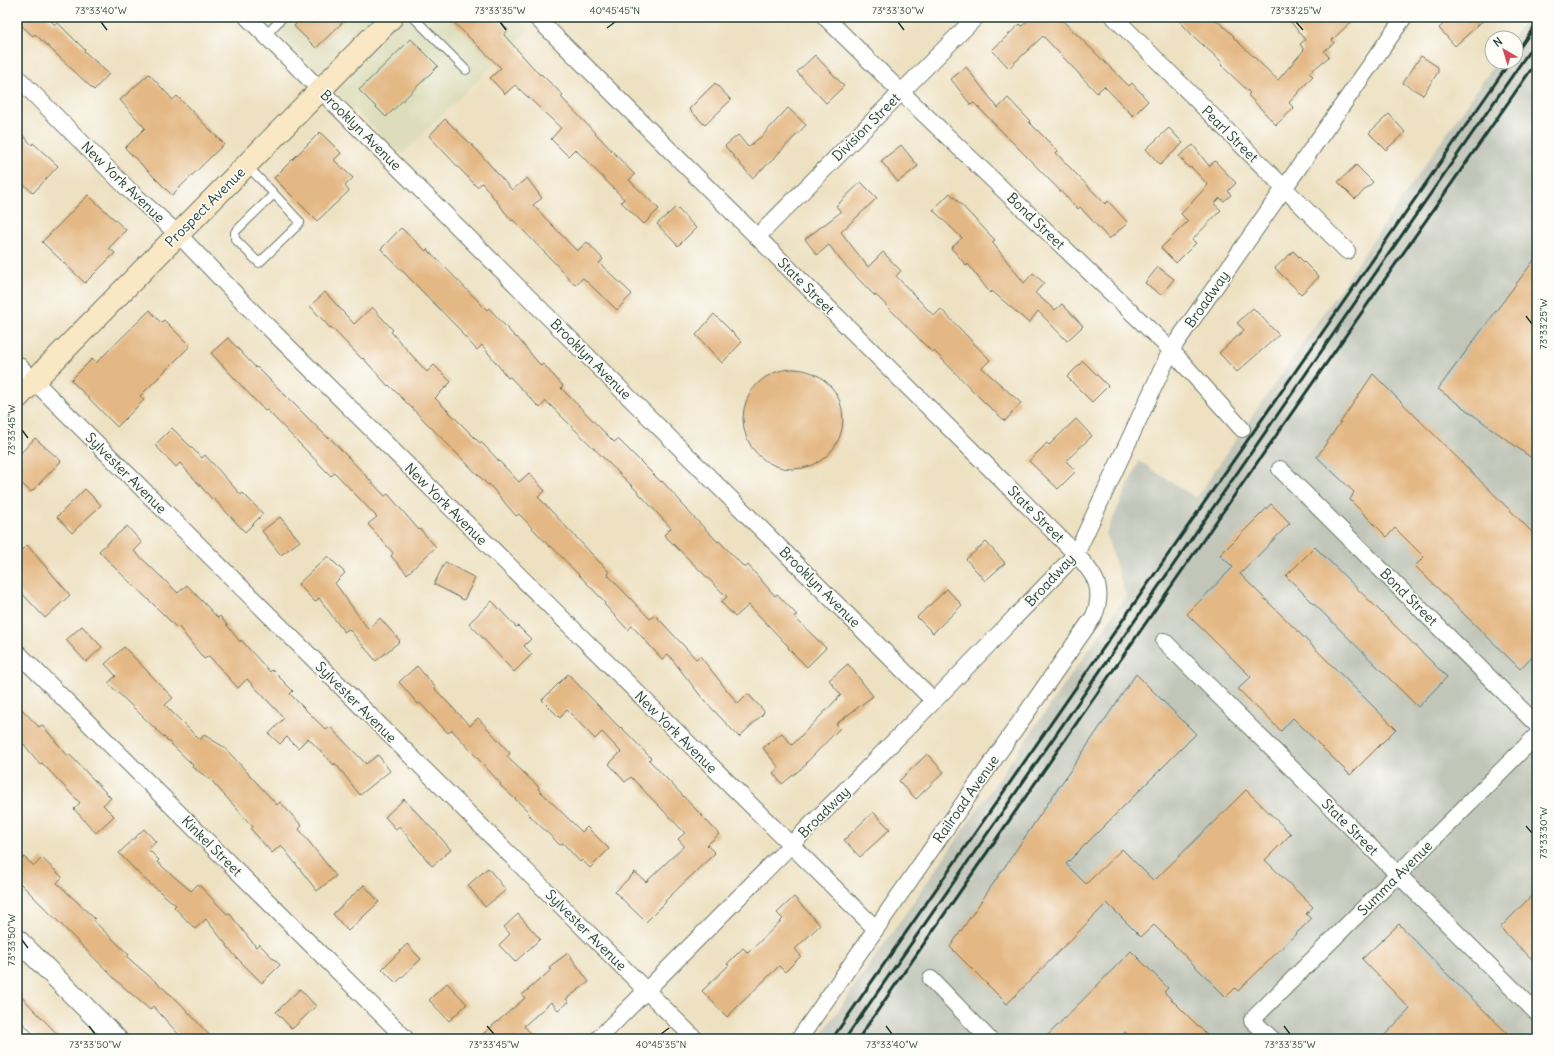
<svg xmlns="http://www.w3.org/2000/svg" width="1554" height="1056" viewBox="0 0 1554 1056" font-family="Delius,sans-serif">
<rect width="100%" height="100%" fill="#fdfcf7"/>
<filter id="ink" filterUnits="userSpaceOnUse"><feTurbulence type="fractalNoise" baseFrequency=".025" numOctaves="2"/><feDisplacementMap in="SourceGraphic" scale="8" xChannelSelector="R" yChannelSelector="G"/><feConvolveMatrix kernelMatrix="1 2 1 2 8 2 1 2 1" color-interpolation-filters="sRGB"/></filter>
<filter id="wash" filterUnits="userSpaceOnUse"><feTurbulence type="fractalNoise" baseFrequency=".012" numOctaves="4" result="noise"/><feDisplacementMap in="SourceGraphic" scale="16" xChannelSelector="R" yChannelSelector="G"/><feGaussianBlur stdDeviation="0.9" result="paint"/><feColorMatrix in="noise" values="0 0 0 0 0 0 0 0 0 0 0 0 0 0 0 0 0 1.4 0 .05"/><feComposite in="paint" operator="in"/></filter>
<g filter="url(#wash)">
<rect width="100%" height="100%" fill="#eee1c2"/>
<path fill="#ddddbc" d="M260,17H516L529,30L401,155Z"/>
<path fill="#c2c6b9" d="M1527,17H1537V1039H818L1126,596L1106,534L1139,461L1196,498L1496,62H1516V38H1512Z"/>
<g id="blocks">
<path fill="#e4b884" d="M17,17H47L55,25L57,22L85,50L84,51L109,74L94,90L35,34L33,36L17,21Z
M303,17H348L316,48L294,26Z
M448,17H495L508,30L504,35L540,75L541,74L563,95L561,97L635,175L629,180L659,209L644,224L621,202L624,199L575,149L568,156L551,139L561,128L515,85L505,94L490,78L501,68Z
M1032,17H1059L1129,86L1132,83L1148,101L1133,116L1104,86L1097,93L1043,36L1009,68L992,50L1020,24L1022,26Z
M1176,17H1213L1234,36L1233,37L1278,80L1304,50L1300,44L1305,40L1287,17H1356L1332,40L1334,43L1324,51L1329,57L1309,73L1313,76L1289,103L1294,108L1276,125L1248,95L1250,93L1221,65L1223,63L1193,36Z
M1451,17H1487L1455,46L1439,28Z
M411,39L438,66L386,117L359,90Z
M815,55L844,86L826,103L797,72Z
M1421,56L1438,67V72L1423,95L1403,83Z
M966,67L998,108L1008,98L1030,121L1029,122L1058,151L1056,153L1105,204L1108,201L1128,223L1109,239L1080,207L1078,209L974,103L971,105L951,79Z
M149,74L173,100L177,96L224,144L172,195L125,148L145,128L120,100Z
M715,83L731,100L705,125L689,109Z
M788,108L806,125L775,157V158L752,178L725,146L738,135L748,147L763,135Z
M1389,114L1405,132L1386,150L1369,133Z
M445,119L476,149L512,190L527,178L542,198L533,205L577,251L587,242L603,259L599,263L632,294L617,310L583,278L575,285L551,259L513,220L512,221L482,183L477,187L429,136Z
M1169,128L1183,143L1160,165L1146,149Z
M17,129L32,145L33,143L58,166L33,193L17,178Z
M320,132L341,153L334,160L353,178L345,186L349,191L317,221L274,178Z
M901,145L918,166L898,182L881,161Z
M1193,145L1209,166L1215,161L1236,183L1228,191L1231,195L1224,201L1220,198L1214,204L1221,210L1192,240L1196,243L1176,263L1161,248L1188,221L1181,214L1208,185L1191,167L1189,168L1179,156Z
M1356,165L1373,182L1355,199L1338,182Z
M861,182L877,198L841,232L868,267L883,252L901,271L896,276L934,316L941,309L990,360L982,368L1021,403L1005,421L984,402L934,351L932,352L876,295L875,296L842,262L829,245L817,255L805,239L841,212L836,206Z
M950,193L995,240L992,242L1024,283L1033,273L1044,283L1035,293L1055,310L1062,304L1083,326L1067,341L1038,311L1029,323L992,291L990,293L968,264L967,266L951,248L962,238L933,210Z
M88,195L126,230L109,248L115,253L85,283L42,242Z
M676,207L696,228L678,246L657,224Z
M401,228L426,251L427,249L487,310L489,308L516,338L517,337L541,366L543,364L563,386L561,388L614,442L618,439L661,482L662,481L682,503L681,504L718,542L719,541L745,568L748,565L775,596L777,594L797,615L794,617L826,648L807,667L788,648L789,647L749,605L735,617L721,602L727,597L664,535L671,528L633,487L546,401L540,408L510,377L508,378L482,345L477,350L461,333L462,332L381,249Z
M1293,251L1319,277L1301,294L1275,268Z
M1537,256V462L1438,389Z
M1158,267L1174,279L1161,295L1145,283Z
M325,292L354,324L372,307L393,330L391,332L427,372L434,365L451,382L435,398L480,443L481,442L519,482L529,473L545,491L538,497L609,572L607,574L650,619L655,615L696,659L700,656L738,704L748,694L764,711L763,714L739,737L703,699L668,654L662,659L632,626L628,630L604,604L605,602L551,546L550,547L519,514L516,516L489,484L488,485L389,385L388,386L363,358L362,359L331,327L330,328L310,306Z
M1253,308L1279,335L1237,372L1219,353L1244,330L1237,323Z
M150,310L161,323L164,320L190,346L140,396L144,400L117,427L71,380L92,359L96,363Z
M714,314L742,342L722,363L696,335Z
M228,338L256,368L257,367L328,438L329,437L385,496L388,494L419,530L420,529L436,547L407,574L391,556L393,553L368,524L377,517L335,473L331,476L267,410L265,411L211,353Z
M1083,361L1108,386L1092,402L1067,377Z
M743 419a50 50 0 1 1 100 0a50 50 0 1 1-100 0Z
M1373,374L1537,537V651L1520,669L1415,566L1424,557L1395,528L1387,537L1350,500L1354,492L1317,457Z
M1076,419L1092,436L1066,461L1076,471L1058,489L1029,461L1047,443L1049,445Z
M172,428L202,458L205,455L241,495L243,493L263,514L245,532L213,498L212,499L180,463L176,467L155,445Z
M35,438L61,461L31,492L17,479V457Z
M85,489L101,505L72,533L57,517Z
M1271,504L1290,523L1240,574L1396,729L1350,775L1293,718L1281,731L1238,689L1251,677L1187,614L1233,567L1220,555Z
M280,517L300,541L281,555L262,531Z
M127,526L142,543L134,551L178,593L187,585L218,618L220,616L240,642L241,640L270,672L272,670L293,691L290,694L326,730L330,727L366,764L378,755L390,771L360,795L335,763L334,765L308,738L298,748L287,737L280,744L269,734L284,718L247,679L238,688L209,656L204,659L178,626L176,627L153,604L115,568L99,551Z
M986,542L1005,563L985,581L966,559Z
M27,545L70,595L45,618L17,588V554Z
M1315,547L1447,677L1418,707L1286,576Z
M328,556L345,573L335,583L368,629L380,618L400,641L376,661L349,629L344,632L319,598L315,602L298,584Z
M445,562L475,578L464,600L434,584Z
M947,589L962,605L933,633L917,617Z
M492,601L516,627L518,626L531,639L524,646L532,654L514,672L469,623Z
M82,626L102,647L86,662L66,640Z
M124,647L173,698L165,705L200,740L204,735L224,747L277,805L280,802L302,826L299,829L336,876L317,891L281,845L272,853L251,829L253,827L236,808L210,779L192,767L193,765L108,683L116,676L105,664Z
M848,664L873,696L836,724L840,728L806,763L807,764L782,784L773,773L779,768L763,748L782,733L792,745L841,695L829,680Z
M417,666L436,688L435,689L470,726L478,718L510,753L507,757L539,787L538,789L582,832L587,827L609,849L590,868L582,860L580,862L563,843L560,845L528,814L529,812L500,785L501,784L452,730L448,733L420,703L418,704L399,682Z
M568,674L620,728L621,727L651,758L649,760L719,834L707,845L715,853L665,901L666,902L646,922L615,892L635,872L646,882L684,846L678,839L685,833L631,777L625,782L609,764L621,752L602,732L595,739L567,710L560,718L542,700Z
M1136,674L1196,734L1066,864L1086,884L1122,849L1154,881L1246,790L1291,834L1265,860L1313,907L1306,914L1311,919L1238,991L1235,988L1226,997L1154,925L1141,937L1107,903L1007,1004L950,947Z
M17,704L39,727L42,725L68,756L69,754L111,798L103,805L114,816L96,833L74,809L80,803L42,763L40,764L17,736Z
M927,754L944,772L916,799L899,781Z
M404,799L434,831V830L451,850L432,866L399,826L396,829L385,817Z
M873,812L890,829L860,857L844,840Z
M144,829L156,842L148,849L159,860L157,862L191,891L198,884L227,914L229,913L256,947L259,944L280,965L262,983L236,957L206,919L195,929L174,907L176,905L142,877L119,853Z
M24,857L34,866L42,858L62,877L57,883L95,919L94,921L129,955L127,957L178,1001L213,1039H183L153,1006L150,1010L119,983L17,880V864Z
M488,868L506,890L485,907L468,885Z
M364,885L379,902L348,931L333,914Z
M1537,890V964L1500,928Z
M794,897L820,925L795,949L801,956L785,972L779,966L727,1017L702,991L729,965L727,964L743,948L748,953L783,919L777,913Z
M518,914L540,939L515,962L499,945L510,934L504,927Z
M1399,924L1443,970L1513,1039H1381L1410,1009L1362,959Z
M407,944L421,959L396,983L382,969Z
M1131,951L1168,988L1164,992L1211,1039H1133L1125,1032L1118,1039H1044Z
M568,953L589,982L566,999L569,1002L558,1010L551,1002L524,1026L536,1039H477L525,998L522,995L551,970L549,967Z
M447,983L467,1004L449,1021L429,1000Z
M300,989L316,1006L292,1029L276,1012Z
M17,992L62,1039H38L17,1017Z"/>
</g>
</g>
<g filter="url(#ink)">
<use href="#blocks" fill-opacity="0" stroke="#677666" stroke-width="1"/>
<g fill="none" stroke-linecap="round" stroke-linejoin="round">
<g stroke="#677666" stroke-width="10">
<path id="service" d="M413,17L466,70
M265,36L283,17
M247,166L264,183C276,196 288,209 300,222L296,227L259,263L235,239V232L274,194"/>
</g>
<g stroke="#677666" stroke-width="18">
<path id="minor" d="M247,17L934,701
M536,17L1076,554C1095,575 1105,588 1094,616L799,1039
M825,17L901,92L1171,350L1242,429
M1114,17L1347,251
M17,77L130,191L178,234L247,306L876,929
M757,237L976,17
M17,364L695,1039
M1280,469L1537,725
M1164,641L1537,1013
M17,652L406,1039
M931,979L989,1039
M598,1039L934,701L1076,554L1171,350L1404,17
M1272,1039L1252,1020L1537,735"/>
</g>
<g stroke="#677666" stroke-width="22">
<path id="tertiary" d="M17,939L117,1039"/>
</g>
<g stroke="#677666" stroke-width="24">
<path id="secondary" d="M17,398L392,17"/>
</g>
<use href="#service" stroke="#fff" stroke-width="8"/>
<use href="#minor" stroke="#fff" stroke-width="16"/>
<use href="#tertiary" stroke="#fff" stroke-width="20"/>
<use href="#secondary" stroke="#fae7c3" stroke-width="22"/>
<path stroke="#1f3d34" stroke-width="3" d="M1516,53L1537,23
M832,1039L1510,62
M845,1039L1537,40
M858,1039L1206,536L1537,61"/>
</g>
</g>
<path fill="none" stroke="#1f3d34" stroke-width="1.5" d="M101,22L107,30M500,22L506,30M898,22L904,30M1296,22L1303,30M607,28L615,22M1526,316L1532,324M22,430L28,438M1526,826L1532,833M22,940L28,948M89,1026L95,1034M487,1026L494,1034M886,1026L892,1034M1284,1026L1290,1034M661,1034L669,1028"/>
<g text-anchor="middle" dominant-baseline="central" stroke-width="3.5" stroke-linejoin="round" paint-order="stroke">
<g font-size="14" fill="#1f3d34" stroke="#fdfcf7">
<text transform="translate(866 127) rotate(-45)">Division Street</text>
<text transform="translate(361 130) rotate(45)">Brooklyn Avenue</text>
<text transform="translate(1230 134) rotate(45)">Pearl Street</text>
<text transform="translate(123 182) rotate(44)">New York Avenue</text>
<text transform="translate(205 207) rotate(-45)">Prospect Avenue</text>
<text transform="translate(1036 221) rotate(44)">Bond Street</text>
<text transform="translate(806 286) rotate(45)">State Street</text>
<text transform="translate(1207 299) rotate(-55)">Broadway</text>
<text transform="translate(591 359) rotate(45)">Brooklyn Avenue</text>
<text transform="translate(126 473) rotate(45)">Sylvester Avenue</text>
<text transform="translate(446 504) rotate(45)">New York Avenue</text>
<text transform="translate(1036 514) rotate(45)">State Street</text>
<text transform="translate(1050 580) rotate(-47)">Broadway</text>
<text transform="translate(820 587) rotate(45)">Brooklyn Avenue</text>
<text transform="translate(1409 597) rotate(45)">Bond Street</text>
<text transform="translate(356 702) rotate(45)">Sylvester Avenue</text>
<text transform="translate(676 732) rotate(45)">New York Avenue</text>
<text transform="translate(966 799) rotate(-55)">Railroad Avenue</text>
<text transform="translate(824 812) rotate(-45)">Broadway</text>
<text transform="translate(1350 827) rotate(45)">State Street</text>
<text transform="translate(212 846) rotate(45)">Kinkel Street</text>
<text transform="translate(1395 878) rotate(-45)">Summa Avenue</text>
<text transform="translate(586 930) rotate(45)">Sylvester Avenue</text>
</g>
</g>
<rect width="1554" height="1056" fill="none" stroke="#fdfcf7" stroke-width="44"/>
<g transform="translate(1504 50) rotate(322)"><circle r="19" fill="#fdfcf7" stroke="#a4b0a9"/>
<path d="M0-3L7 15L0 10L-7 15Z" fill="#d1495b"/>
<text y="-6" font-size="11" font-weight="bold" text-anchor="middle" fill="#1f3d34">N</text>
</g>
<rect x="22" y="22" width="1510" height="1012" fill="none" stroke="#1f3d34" stroke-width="1.5"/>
<g font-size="10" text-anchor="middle" fill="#1f3d34">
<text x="101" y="14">73°33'40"W</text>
<text x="500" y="14">73°33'35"W</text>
<text x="615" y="14">40°45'45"N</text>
<text x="898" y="14">73°33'30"W</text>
<text x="1296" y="14">73°33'25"W</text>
<text transform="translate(1543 324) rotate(-90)" y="4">73°33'25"W</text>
<text transform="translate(11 430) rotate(-90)" y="4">73°33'45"W</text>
<text transform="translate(1543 833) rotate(-90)" y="4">73°33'30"W</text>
<text transform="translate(11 940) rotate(-90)" y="4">73°33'50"W</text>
<text x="95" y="1048">73°33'50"W</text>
<text x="494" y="1048">73°33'45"W</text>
<text x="661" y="1048">40°45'35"N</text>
<text x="892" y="1048">73°33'40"W</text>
<text x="1290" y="1048">73°33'35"W</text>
</g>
</svg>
